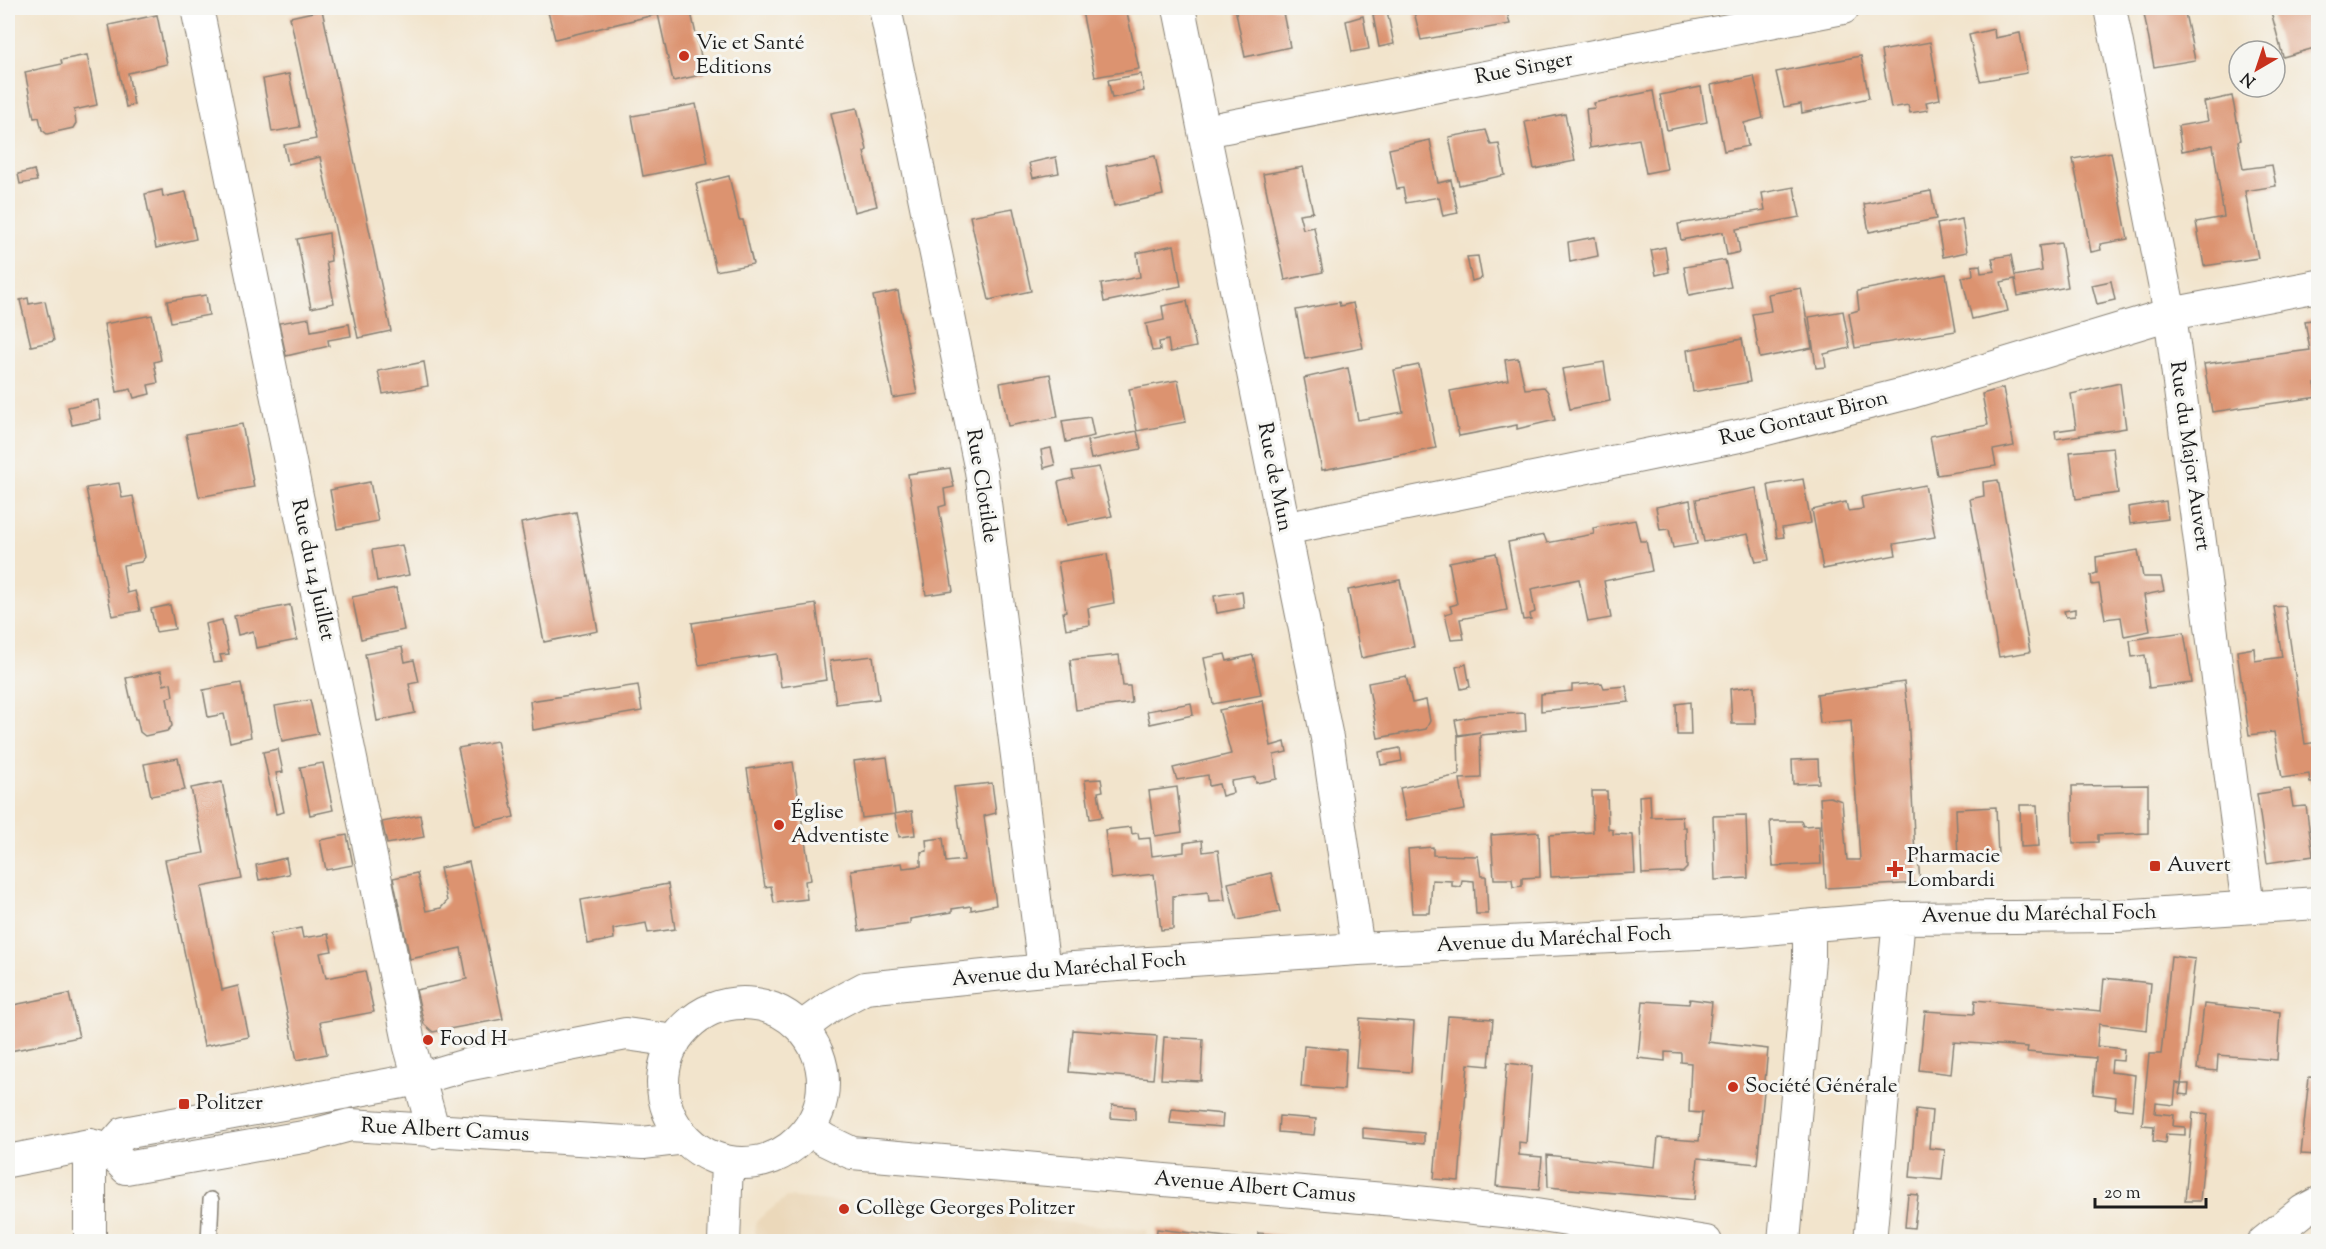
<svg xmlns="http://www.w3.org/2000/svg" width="2326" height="1249" viewBox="0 0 2326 1249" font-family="'Sorts Mill Goudy',serif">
<rect width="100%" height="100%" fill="#f6f6f2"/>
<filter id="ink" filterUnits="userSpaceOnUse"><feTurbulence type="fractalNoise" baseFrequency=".0167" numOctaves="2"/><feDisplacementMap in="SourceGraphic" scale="12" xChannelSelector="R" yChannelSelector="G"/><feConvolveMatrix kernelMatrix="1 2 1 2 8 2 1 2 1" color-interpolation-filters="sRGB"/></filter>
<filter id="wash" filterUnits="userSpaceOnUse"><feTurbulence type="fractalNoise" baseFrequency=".008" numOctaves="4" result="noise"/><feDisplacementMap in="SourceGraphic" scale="24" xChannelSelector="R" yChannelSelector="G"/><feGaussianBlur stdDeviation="1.35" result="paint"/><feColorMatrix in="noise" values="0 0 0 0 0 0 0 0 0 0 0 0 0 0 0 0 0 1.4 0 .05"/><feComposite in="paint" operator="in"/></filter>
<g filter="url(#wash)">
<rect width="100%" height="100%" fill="#f2e4cc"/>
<path fill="#ebd8ba" d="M787,1197L1147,1230L1145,1241H754L756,1221Z"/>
<g id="blocks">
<path fill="#dc9370" d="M547,8H690L705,74L673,81L658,14L555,39Z
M1100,8H1126L1139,69L1095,77L1082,11Z
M1235,8H1282L1290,47L1245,57Z
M1413,8H1506L1510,24L1421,40Z
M2143,8H2184L2195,60L2154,67Z
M2270,8H2316L2313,31L2318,29V47L2283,57Z
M322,10L391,331L358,338L320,157L288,164L284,145L316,139L290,17Z
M1387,11L1394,44L1379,47L1373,15Z
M157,15L167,64L128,73L134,105L126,107L109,25Z
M1363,16L1369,49L1352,52L1346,21Z
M1994,29L1995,38L2020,33L2027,73L1980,81L1969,35Z
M1930,42L1940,99L1926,102L1928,110L1910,113L1908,105L1891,108L1881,51Z
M87,55L97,105L74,110L76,123L73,128L47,134L42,130L39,117L34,118L25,72L62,64L61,60Z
M1861,56L1869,98L1802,113L1801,104L1784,107L1776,72Z
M289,74L300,127L272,132L263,79Z
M1141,74L1144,91L1112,98L1108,80Z
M1754,76L1763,118L1744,123L1748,146L1724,151L1711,85Z
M1701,87L1707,122L1667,130L1660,95Z
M1653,91L1667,169L1646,173L1639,139L1590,148L1586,109L1595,108L1594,103Z
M2232,96L2241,140L2238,141L2243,169L2272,165L2276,186L2245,191L2258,258L2204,266L2196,222L2224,217L2213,145L2182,151L2178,126L2208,121L2204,102Z
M696,104L708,163L643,176L632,116Z
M857,108L867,150L864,152L877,206L854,212L831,113Z
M1565,114L1575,161L1534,169L1525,122Z
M1486,130L1491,145L1499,144L1505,175L1459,185L1449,137Z
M1430,140L1438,183L1451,180L1458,213L1443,216L1439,197L1406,203L1403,188L1397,189L1389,149Z
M2111,152L2128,239L2100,244L2101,250L2091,252L2073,159Z
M1155,156L1163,195L1114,206L1106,166Z
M1056,157L1059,173L1033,178L1029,163Z
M1303,167L1313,212L1299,214L1303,229L1314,227L1323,272L1285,280L1263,174Z
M34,170L37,181L20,184L18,174Z
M729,176L739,220H743L753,264L716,271L696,184Z
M1794,187L1800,217L1736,229L1740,252L1727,255L1723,232L1681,240L1678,224L1765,210L1762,193Z
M162,190L163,197L186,192L196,239L156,248L145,194Z
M1931,191L1936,219L1869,232L1864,204Z
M1013,208L1031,291L989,300L970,216Z
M1962,219L1967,252L1943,257L1937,224Z
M329,233L331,261L326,262L334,303L311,308L297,239Z
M1595,237L1598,256L1570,262L1568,242Z
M2061,243L2068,287L2018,296L2015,279L2001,282L2008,311L1972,319L1962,277L1973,275L1972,266L1980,265L1981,273L1995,271L1992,258L2011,255L2015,276L2042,271L2039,246Z
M1174,245L1181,286L1104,302L1101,284L1140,277L1137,253Z
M1665,247L1669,272L1656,275L1651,250Z
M1478,256L1482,278L1472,281L1467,257Z
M1725,260L1731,287L1689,295L1684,267Z
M1946,274L1956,331L1855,348L1849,313L1859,310L1857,291Z
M2111,281L2115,300L2097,304L2092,285Z
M1801,288L1812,348L1760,358L1752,314L1771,311L1768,294Z
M898,291L917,394L893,398L873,296Z
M206,295L209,315L171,322L167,301Z
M28,298L29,304L45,301L54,341L31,346L20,300Z
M1187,301L1196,347L1170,352L1168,340L1159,342L1160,350L1152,351L1146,324L1164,320L1162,306Z
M1339,302L1340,306L1353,303L1363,348L1305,359L1296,310Z
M1843,311L1850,348L1824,354L1826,367L1816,368L1809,317Z
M152,315L161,360L154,362L158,383L148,385L150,394L134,398L131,389L117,392L104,324Z
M309,318L311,331L349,324L351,336L328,340L329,346L286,356L279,323Z
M2318,319V384H2315L2318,397L2212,412L2204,364L2310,350L2305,321Z
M1742,339L1750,382L1693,392L1687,350Z
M1518,358L1525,389L1544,387L1548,392L1555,420L1517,429V425L1459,436L1450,391L1508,380L1505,360Z
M424,362L428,386L383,394L378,371Z
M1604,362L1610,401L1570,409L1562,369Z
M1419,365L1436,448L1322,470L1304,378L1348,368L1358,420L1403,412L1394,370Z
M1050,374L1058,417L1008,426L1000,383Z
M1178,380L1186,422L1137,431L1129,389Z
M2120,383L2126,428L2056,439L2055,431L2076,428L2071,394Z
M2003,388L2014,446L1993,450L1996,466L1937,475L1930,436L1988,425L1982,394Z
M98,400L101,419L72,425L68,407Z
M1090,417L1094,436L1066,442L1062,421Z
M242,424L254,487L199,497L186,434Z
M1137,431L1141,449L1091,459L1087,441Z
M1051,448L1055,465L1044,468L1041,450Z
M2113,448L2118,493L2076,499L2070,452Z
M1099,467L1112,516L1067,525L1058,482L1074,478L1072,471Z
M950,468L954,487L944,489L946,505L939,507L953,591L926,595L908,474Z
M1803,479L1811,523L1782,528L1784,537L1777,538L1768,485Z
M1998,480L2030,652L1999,657L1970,499L1984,496L1983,482Z
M370,482L378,521L337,529L330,490Z
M119,483L122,498L133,496L145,557L141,562L123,565L127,593L135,591L140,611L112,616L86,488Z
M1925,485L1935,537L1894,544L1896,555L1823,569L1812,510L1846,502L1848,511L1863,509L1861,497Z
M1756,488L1769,560L1756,562L1748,534L1704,542L1696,499Z
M1690,500L1697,544L1673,548L1669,529L1660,530L1656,507Z
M2166,501L2168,519L2130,524L2128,507Z
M576,512L598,631L544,642L521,523Z
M1635,520L1640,541H1646L1652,571L1604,581L1611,618L1588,622L1579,579L1531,589L1535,612L1530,614L1531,619L1523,620L1508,542L1544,535L1547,543L1594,534L1593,528Z
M402,545L409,575L377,581L372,550Z
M2138,550L2143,577H2161L2164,591L2144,595L2150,631L2124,636L2121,617L2105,619L2099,584L2092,585L2091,575L2097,573L2096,557Z
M1496,553L1507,610L1460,619L1464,639L1451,640L1445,614L1452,612L1450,606L1457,604L1449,562Z
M1107,554L1114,603L1088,608L1090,625L1066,629L1063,612L1066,611L1058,562Z
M1400,580L1414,647L1361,658L1348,590Z
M396,588L404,630L361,639L352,597Z
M1242,591L1244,608L1217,613L1214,596Z
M816,604L826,680L781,687L777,654L699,665L692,623Z
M170,605L175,629L156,632L151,609Z
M290,605L297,640L256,648L253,631L238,635L234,616Z
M2285,606L2305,744L2318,742V783H2310L2309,774L2282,778L2274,732L2249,735L2237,651L2254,648L2255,661L2282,657L2274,607Z
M2075,609V616L2066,617L2064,611Z
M222,620L229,654L220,655L222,662L213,663L205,624Z
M2184,632L2192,683L2149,688L2145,655L2132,657L2130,640Z
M402,647L405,662L414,660L419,682L409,684L415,713L377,721L365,654Z
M1225,654L1227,661L1253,655L1261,695L1213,704L1204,658Z
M1119,655L1123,686H1130L1132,703L1076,710L1070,660Z
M873,656L879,699L836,704L830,661Z
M1466,664L1470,687L1461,689L1456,667Z
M161,671L164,685L171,683L173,696L167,698L172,726L167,731L145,736L140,732L137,719H135L126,678Z
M1406,676L1412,703L1426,700L1430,721L1426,729L1378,738L1368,683Z
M1904,682L1908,712L1915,855H1918L1920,883L1826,888L1820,798L1830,797L1842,801L1847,860H1860L1851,720L1820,723L1817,694Z
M241,683L251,737L230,742L224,714L208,717L203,690Z
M1602,683L1604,688L1626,686L1629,702L1541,711V694L1572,691V685Z
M638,685L642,711L533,730L530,701Z
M1754,686L1756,724H1732L1730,689Z
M310,700L318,734L282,741L275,706Z
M1263,701L1271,746L1285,742L1287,752L1274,755L1277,779L1256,783L1255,777L1231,781L1233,793L1222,796L1219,784L1209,786L1208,775L1177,780L1173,768L1231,754L1219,710Z
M1690,702L1691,735H1677L1676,704Z
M1191,703L1193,715L1150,724L1147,711Z
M1525,713L1526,731L1480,735L1481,778L1460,779L1465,810L1406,820L1400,788L1459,775L1458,736L1480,732L1458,735L1455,720L1479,715Z
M497,741L514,817L475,826L458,748Z
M1400,748L1402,761L1381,765L1379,752Z
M278,749L283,772L276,773L284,812L276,814L263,752Z
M887,757L895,814L912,811L915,835L899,837L895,814L862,818L854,761Z
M178,758L185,790L151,796L144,764Z
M1818,759L1819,783L1793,784L1792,760Z
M793,762L811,880L805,881L807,899L774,903L771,886L765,887L747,769Z
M323,763L333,810L310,815L300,767Z
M1101,779L1103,791L1098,792L1102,817L1090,819L1085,780Z
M222,782L242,879L201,887L222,990L238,986L249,1037L204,1046L165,860L204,853L191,788Z
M992,783L996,813L984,816L996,905L971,910V906L952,909V912L910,919V924L859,931L851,870L902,863L903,868L921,866V852L927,851L926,840L943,838L946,862L964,860L954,787Z
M2148,785V833L2098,835V842L2073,843L2072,786Z
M1177,787L1182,832L1155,836L1149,791Z
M2290,789L2293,807L2306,806L2313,856L2267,863L2257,794Z
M1592,791H1607L1608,829L1613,830V834L1633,835L1635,873L1551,877L1549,835L1593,832Z
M1650,795L1651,817L1682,816L1683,827H1686L1687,868L1683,872L1642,874L1639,796Z
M2020,805H2037L2039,846L2021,847Z
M1996,807L1998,856L1958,859L1956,809Z
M420,815L424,837L387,844L382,822Z
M1746,815L1748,878L1715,880L1713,816Z
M1770,821H1801L1803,826L1819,825L1821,864L1773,866Z
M1131,827L1132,834L1138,833L1139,839L1150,838L1152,856L1184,852V843L1202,840L1203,852L1218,850L1225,900L1209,901L1208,892L1173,896V929L1161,930L1154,874L1111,879L1105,830Z
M1539,832L1540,877L1522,878V886L1513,887L1512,879H1494L1491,835Z
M347,835L353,865L326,870L320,840Z
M1433,847V855L1478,856L1481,876H1486L1488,914H1476L1474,881L1462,880L1461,887L1452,886V881L1432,880L1430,913H1412L1408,849Z
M286,858L289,874L259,880L256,865Z
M469,862L503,1019L433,1032L424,1024L416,990L467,979L461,948L410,959L393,878L417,873L426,911L441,908L447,901L440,868Z
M1271,873L1280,912L1237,920L1228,883Z
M668,884L675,929L648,933L646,923L613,929L614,939L588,944L581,900Z
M301,928L303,938L328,934L332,951L320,953L326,978L365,971L374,1012L320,1022L327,1054L297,1060L270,934Z
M2171,956L2195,959L2181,1084L2176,1083L2174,1105L2156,1103L2155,1113L2174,1115L2173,1126L2185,1127V1135L2166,1134L2165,1143L2153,1141L2154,1126L2142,1125L2149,1054H2161Z
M2104,978L2151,983L2147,1030L2099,1024L2097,1046L2124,1049L2123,1061L2112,1060L2111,1072L2135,1075L2132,1110L2115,1108L2116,1097L2093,1094L2096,1058L2027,1052L2028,1047L1954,1042L1951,1074L1919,1070L1925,1011L1974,1014L1975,1000L2101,1011Z
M69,994L79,1037L10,1051L8,1006Z
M1690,999L1712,1002L1708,1042L1768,1049L1757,1164L1698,1158L1694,1200L1548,1187L1547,1155L1655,1167L1658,1138L1699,1141L1702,1113L1689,1112L1691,1063L1681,1062V1053L1665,1052V1061L1638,1058L1643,1001L1689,1004Z
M2204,1004L2280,1012L2277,1060L2218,1055L2217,1071L2197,1069Z
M1448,1016L1493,1019L1489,1066L1468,1064L1459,1181L1434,1179Z
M1360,1018L1414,1022L1411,1072L1356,1068Z
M1073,1030L1157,1036L1153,1079L1069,1072Z
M1164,1037L1203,1039L1201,1081L1161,1079Z
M1304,1046L1346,1050L1344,1090L1301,1087Z
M1507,1063L1532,1066L1526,1143L1519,1142V1155L1542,1157L1539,1190L1496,1186Z
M2309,1077L2318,1078V1155L2301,1154Z
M2181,1084H2189L2188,1095L2179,1094Z
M1112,1105L1135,1107V1120L1111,1118Z
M1172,1109L1223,1114L1222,1127L1170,1123Z
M1916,1109L1932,1111L1929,1148L1945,1150L1942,1180L1910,1177Z
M2193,1112L2208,1114L2200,1201H2185Z
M1279,1116L1316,1119L1314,1135L1278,1132Z
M1363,1128L1424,1133V1144L1363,1138Z
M1908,1194L1918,1195L1914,1228L1905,1227Z
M1157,1229L1253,1240L1252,1242H1156Z
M1258,1233L1285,1236L1284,1242H1257Z"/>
</g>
</g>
<g filter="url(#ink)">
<use href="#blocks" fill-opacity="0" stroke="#878074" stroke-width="1.5"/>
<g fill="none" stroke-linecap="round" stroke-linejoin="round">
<g stroke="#878074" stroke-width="18">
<path id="service" d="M209,1242L211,1200"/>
</g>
<g stroke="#878074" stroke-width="34">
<path id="minor" d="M197,8L410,1047L434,1132
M885,8L981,471L1044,970
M1179,8L1327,738L1358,949
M2110,8L2170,314L2248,907
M1205,131L1843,8
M1284,529L1739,436L1912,392L2170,314L2318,286
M663 1083a80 80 0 1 1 160 0a80 80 0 1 1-160 0Z
M801,1028L831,1006L865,988L1044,970L1358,949L1741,931L1899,918L2117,916L2318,903
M809,1129L825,1140L852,1153L1407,1201L1523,1213L1706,1242
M90,1145V1242
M109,1150L126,1168L309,1136L350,1125L643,1143L685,1138
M109,1150L124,1133L419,1079L466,1065L626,1034L675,1041
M8,1161L90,1145L109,1150
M724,1242L727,1162
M1784,1242L1809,959V926
M1870,1242L1899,918
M2264,1242L2303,1211L2318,1203"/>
</g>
<use href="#service" stroke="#fff" stroke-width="15"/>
<use href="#minor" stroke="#fff" stroke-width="32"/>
</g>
</g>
<g fill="#c8321e" stroke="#f6f6f2" stroke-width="2">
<circle cx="684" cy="56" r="6"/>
<circle cx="779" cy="825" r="6"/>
<rect x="2149" y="860" width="12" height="12" rx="3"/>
<path d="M1892 860h6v6h6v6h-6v6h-6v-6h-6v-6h6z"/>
<circle cx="428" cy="1040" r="6"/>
<circle cx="1733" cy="1087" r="6"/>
<rect x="178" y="1098" width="12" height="12" rx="3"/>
<circle cx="844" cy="1209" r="6"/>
</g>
<g text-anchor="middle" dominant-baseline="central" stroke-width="6" stroke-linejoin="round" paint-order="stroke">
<g font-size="21" fill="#1c1c1c" stroke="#f6f6f2" text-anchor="start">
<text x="696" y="44">Vie et Santé<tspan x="696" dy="24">Editions</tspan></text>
<text x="791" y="813">Église<tspan x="791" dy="24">Adventiste</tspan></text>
<text x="1907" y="857">Pharmacie<tspan x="1907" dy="24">Lombardi</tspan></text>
<text x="2167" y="866">Auvert</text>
<text x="440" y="1040">Food H</text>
<text x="1745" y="1087">Société Générale</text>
<text x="196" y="1104">Politzer</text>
<text x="856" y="1209">Collège Georges Politzer</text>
</g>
<g font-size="21" fill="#1c1c1c" stroke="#f6f6f2">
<text transform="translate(1524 69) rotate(-11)">Rue Singer</text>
<text transform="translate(1804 419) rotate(-14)">Rue Gontaut Biron</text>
<text transform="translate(2189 456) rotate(82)">Rue du Major Auvert</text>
<text transform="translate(1274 477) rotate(79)">Rue de Mun</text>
<text transform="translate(981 486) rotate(81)">Rue Clotilde</text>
<text transform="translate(312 570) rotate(78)">Rue du 14 Juillet</text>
<text transform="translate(2039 915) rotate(-1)">Avenue du Maréchal Foch</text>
<text transform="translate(1554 940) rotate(-3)">Avenue du Maréchal Foch</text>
<text transform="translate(1069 970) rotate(-5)">Avenue du Maréchal Foch</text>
<text transform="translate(445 1131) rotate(3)">Rue Albert Camus</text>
<text transform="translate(1255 1188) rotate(5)">Avenue Albert Camus</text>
</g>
</g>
<rect width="2326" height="1249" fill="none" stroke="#f6f6f2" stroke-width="30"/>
<g transform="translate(2257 69) rotate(219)"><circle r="28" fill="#f6f6f2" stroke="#9f9f9c" stroke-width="1.5"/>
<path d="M0-4.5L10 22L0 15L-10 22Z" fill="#c8321e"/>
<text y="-9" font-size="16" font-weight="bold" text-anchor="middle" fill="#1c1c1c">N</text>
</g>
<path d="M2095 1198v9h111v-9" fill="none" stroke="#1c1c1c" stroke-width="3"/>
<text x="2104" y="1198" font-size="18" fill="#1c1c1c" stroke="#f6f6f2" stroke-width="4.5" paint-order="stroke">20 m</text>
</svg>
